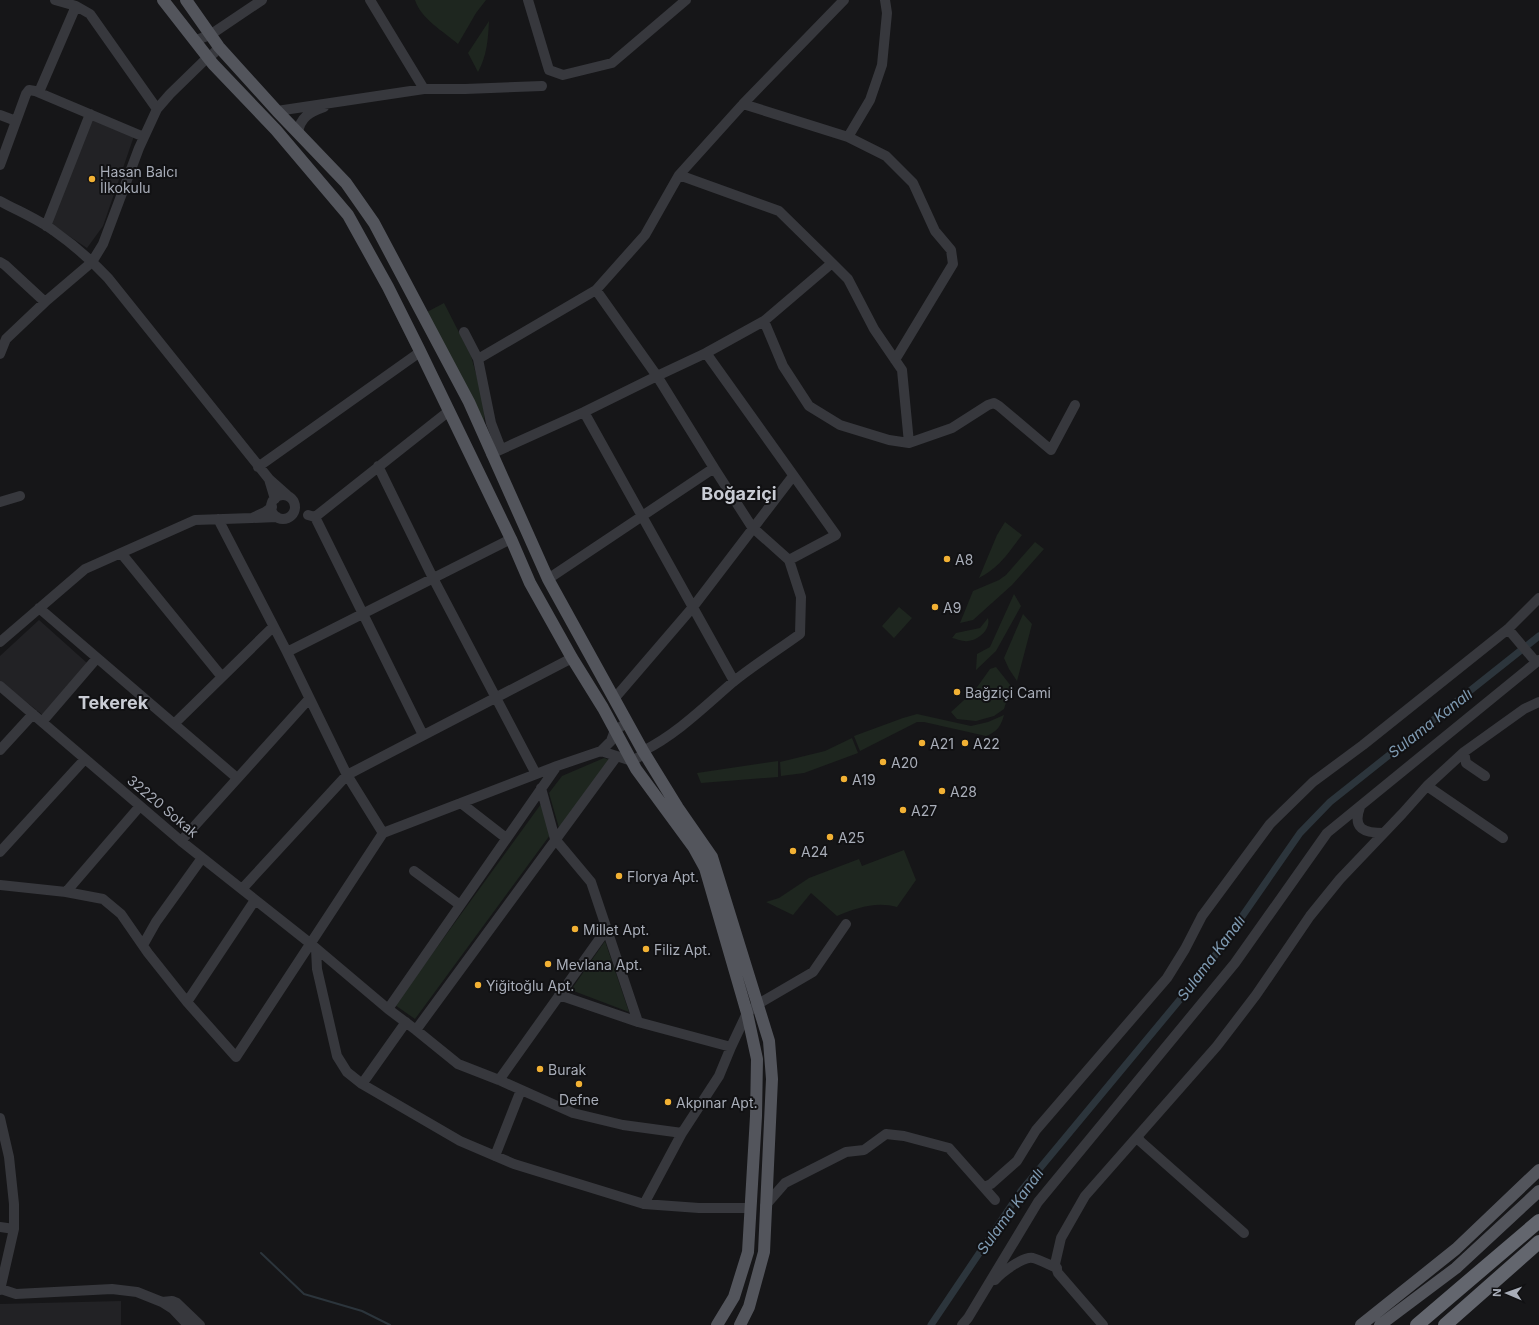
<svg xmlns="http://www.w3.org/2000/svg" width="1539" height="1325" viewBox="0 0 1539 1325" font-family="Inter,sans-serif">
<rect width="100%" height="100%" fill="#161618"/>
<path fill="#222225" d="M91,119L134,136L103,226L87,248L48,222Z
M39,620L87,663L44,716L0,681V656Z
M121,1301V1325H0V1304Z"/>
<path fill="#1e261f" d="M415,0H486L476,13L458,44C443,31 421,19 415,0Z
M489,21C488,40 487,55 478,72L468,53Z
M444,303L471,356L485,406L484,424L427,312Z
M1005,522L1022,535C1007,554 1001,566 979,578L997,535Z
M1035,542L1044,549L1012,585L973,620L960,623L973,591L999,580L1006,575Z
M1014,594L1021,606L996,651L976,670L977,654L990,647Z
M899,607L912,618L894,638L882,626Z
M1023,614L1032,624L1017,681L1009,669L1004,658Z
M988,618C991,629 979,640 968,641C963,642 957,639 952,638L956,633L980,628Z
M996,667L1011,686L1004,709L994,716L976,721L957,719L951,712L975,690L990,669Z
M917,714L971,726L988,722L1004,715C1001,726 997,732 986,736L924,722H917L860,751L854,736L903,718Z
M852,738L858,753L804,773L781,776L780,762L825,751Z
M604,758L610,760L559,828L549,793L562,776Z
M778,761V777L701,783L697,773Z
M541,804L550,835L415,1019L395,1005Z
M904,850L916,880L897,907C876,901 856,908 837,916L811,893L793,915L766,902L779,898L809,878L859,859L862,866Z
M605,941L629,1012L571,990Z"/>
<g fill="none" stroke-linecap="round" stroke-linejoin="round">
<path stroke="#2c353c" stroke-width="2" d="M261,1253L304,1294L362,1311L390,1325"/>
<path stroke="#2c353c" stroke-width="7" d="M931,1325L1021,1191L1207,967L1300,833L1330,802L1539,636"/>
<path stroke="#37383d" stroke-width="10" d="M55,0L76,6L90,14L157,109
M370,0L424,89
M528,0L549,70L563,75L612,63L686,0
M197,43L199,39L210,35L262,0
M39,92L76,6
M743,104L844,0
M277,111L424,89H465L542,86
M0,115L16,121
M298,133C300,117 310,112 324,107
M848,137L870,100L882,65L887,13L885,0
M0,165L26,94L29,90L35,91L144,137
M679,175L779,211L832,263L764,321
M0,201C18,211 38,219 54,231C74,245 92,261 108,278L269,479
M46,226L90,114
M0,262L5,265L45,302
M832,263L848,279L874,329L902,370L909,443
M464,332L478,359L491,423L501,449
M706,353L836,535L789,560L752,527L714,468
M0,354L6,339L45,302L92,262L103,244L139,148L157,109L170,94L208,57L214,53L219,47
M478,359L596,290L645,235L679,175L743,104L848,137L886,156L913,183L935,231L951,250L953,264L895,360
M584,412L734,681
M491,454L584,412L657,376L596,290
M378,466L433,578L536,774
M258,467L420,352
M271 507a12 12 0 1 1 24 0a12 12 0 1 1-24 0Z
M275,499L269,479L287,495
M0,502L20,496
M272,507L265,512L252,518L277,517
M308,515L315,517L449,411
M315,517L423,735
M218,519L287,652L347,775L383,833
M121,553L222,677
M548,579L714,468L657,376L706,353L764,321L783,366L809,406L840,425L889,440L909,443L952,428L988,405L994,403L999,406L1051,450L1075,405
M39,608L237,778
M1508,629L1536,662
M0,642L85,569L195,520L252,518
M287,652L511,539
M0,686L181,841L311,944L388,1009L416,1030L458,1064L499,1080L573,1113L623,1125L682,1133
M614,699L693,607L793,476
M42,722L97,658
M174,724L273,627
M0,750L33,714
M601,751L611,741L615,730L627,723
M643,751C677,734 704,707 733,682C754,665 778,650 800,634L801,597L789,560
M1464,752L1466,763L1485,776
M1427,786L1503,838
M541,788L555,839L591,882L638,1022
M461,803L506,838
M1360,807C1352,829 1364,833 1384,833
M181,841L309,699
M0,852L85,759
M414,871L460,905
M0,885L66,892L103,899L121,914L148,953L187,1002L236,1057L383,833L557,766L601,751L632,761L644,754
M242,889L347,775L572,658
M66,892L140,806
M143,945L156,922L202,858
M316,949L317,969L337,1056L347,1072L362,1084L460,1141L514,1164L644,1204L699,1208H750
M559,995L638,1022L731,1047
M187,1002L255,900
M388,1009L557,766
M416,1030L617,756
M499,1080L606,930
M362,1084L406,1022
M0,1118L9,1157L14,1204V1229L0,1290
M1138,1136L1140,1141L1244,1233
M495,1156L521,1090
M984,1187L991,1184L1017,1161L1036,1130L1167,978L1185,949L1202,916L1270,824L1313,782L1363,745L1508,629L1539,598
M644,1204L682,1133L719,1076L731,1047L747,1013L758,1004L813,972L846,924
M765,1206L785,1183L846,1152L864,1150L886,1134L904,1136L949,1148L995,1200
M0,1227L14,1229
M995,1280C1001,1273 1023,1256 1033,1258C1041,1260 1049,1265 1057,1268
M1,1289L16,1294L112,1289L137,1292L162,1302L173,1309L188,1325
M162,1302L172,1301L177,1303L200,1325
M962,1325L968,1318L1038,1202L1235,963L1327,833L1539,660
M1103,1325L1058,1273L1055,1264L1061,1238L1085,1196L1217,1046L1256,995L1310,916L1340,879L1402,814L1427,786L1464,752L1524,709L1539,702"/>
<path stroke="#53555c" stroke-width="12" d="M163,0L213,64L276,130L348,215L388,287L419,349L511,539L530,583L572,658L603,708L636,769L694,848L705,868L747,1013L757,1059L756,1116L748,1252L734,1297L717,1325
M186,0L219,47L277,111L346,183L374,223L469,402L548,579L643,751L678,808L712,857L769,1041L772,1079L764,1252L749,1307L740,1325
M1361,1325L1456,1249L1539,1170
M1380,1325L1456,1268L1539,1191"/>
<path stroke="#63666e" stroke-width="14" d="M1417,1325L1539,1221
M1445,1325L1539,1242"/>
</g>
<g fill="#f2b134" stroke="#111113" stroke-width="1.5">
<circle cx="92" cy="179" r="4"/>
<circle cx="947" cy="559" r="4"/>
<circle cx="935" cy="607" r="4"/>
<circle cx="957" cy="692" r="4"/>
<circle cx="922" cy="743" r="4"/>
<circle cx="965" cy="743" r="4"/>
<circle cx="883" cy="762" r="4"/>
<circle cx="844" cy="779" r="4"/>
<circle cx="942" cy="791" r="4"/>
<circle cx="903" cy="810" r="4"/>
<circle cx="830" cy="837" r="4"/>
<circle cx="793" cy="851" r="4"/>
<circle cx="619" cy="876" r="4"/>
<circle cx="575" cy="929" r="4"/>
<circle cx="646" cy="949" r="4"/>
<circle cx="548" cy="964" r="4"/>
<circle cx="478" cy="985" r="4"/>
<circle cx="540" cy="1069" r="4"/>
<circle cx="579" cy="1084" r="4"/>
<circle cx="668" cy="1102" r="4"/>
</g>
<g text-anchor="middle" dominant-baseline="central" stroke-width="4" stroke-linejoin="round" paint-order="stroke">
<g font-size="14" fill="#a8adb8" stroke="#111113" text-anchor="start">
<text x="100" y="171">Hasan Balcı<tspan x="100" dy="16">İlkokulu</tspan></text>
<text x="955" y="559">A8</text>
<text x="943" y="607">A9</text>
<text x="965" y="692">Bağziçi Cami</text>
<text x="930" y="743">A21</text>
<text x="973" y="743">A22</text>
<text x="891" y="762">A20</text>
<text x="852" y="779">A19</text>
<text x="950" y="791">A28</text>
<text x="911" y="810">A27</text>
<text x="838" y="837">A25</text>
<text x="801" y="851">A24</text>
<text x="627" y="876">Florya Apt.</text>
<text x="583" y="929">Millet Apt.</text>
<text x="654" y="949">Filiz Apt.</text>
<text x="556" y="964">Mevlana Apt.</text>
<text x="486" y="985">Yiğitoğlu Apt.</text>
<text x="548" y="1069">Burak</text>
<text x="579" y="1099" text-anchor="middle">Defne</text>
<text x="676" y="1102">Akpınar Apt.</text>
</g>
<g font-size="14" fill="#a8adb8" stroke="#111113">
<text transform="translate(163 806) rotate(40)">32220 Sokak</text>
</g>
<g font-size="15" font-style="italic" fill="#7f9bb3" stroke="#111113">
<text transform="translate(1430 723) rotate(-38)">Sulama Kanalı</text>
<text transform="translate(1211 958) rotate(-53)">Sulama Kanalı</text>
<text transform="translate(1010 1211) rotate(-54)">Sulama Kanalı</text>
</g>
<g font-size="18" font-weight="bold" fill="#c9ccd4" stroke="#111113">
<text x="739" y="493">Boğaziçi</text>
<text x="113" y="702">Tekerek</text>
</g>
</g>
<g transform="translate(1507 1293) rotate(272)" stroke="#111113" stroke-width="3" paint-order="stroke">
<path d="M0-3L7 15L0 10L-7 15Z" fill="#a8adb8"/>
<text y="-6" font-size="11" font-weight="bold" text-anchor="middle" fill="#a8adb8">N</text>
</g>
</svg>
